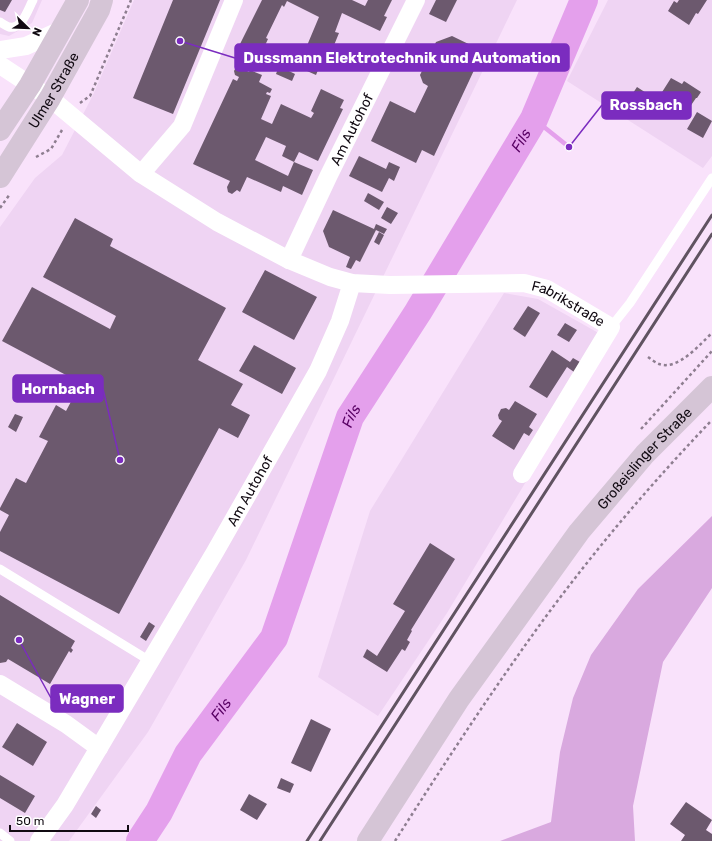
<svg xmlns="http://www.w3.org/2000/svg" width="712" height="841" viewBox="0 0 712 841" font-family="Rubik,sans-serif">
<rect width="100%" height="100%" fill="#f9e2fb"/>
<path fill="#efd4f3" d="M0,0H42L32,23L9,36L0,34Z
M134,0H517L246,560L148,732L69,841H0V227L35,178L62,155L93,95Z
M608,0H712V156L703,168L567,81Z
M504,293L538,299L611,340L447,613L378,716L318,677L370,511Z"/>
<path fill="#d9a9df" d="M712,516V588L663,662L633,806L635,841H500L551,822L560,752L573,698L591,655L638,589Z"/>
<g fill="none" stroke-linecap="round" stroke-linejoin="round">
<path stroke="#e4a0ec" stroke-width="4.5" d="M534,119L569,147"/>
<path stroke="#e4a0ec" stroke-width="28" id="s1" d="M140,841L159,812L188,754L274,638L350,417L418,312L534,119L584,0"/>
</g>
<path fill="#6c596e" d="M0,0H12L5,12L0,10Z
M173,0H220L173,114L133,98Z
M262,0H352L365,6L368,0H392L384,16L387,17L380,31L342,13L335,32L339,33L330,55L325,53L316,75L298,67L319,17L287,1L284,7L282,5L266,38L268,39L261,54L240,44Z
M436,0H457L446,22L429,14Z
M679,0H707L698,14L696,13L689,25L668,11L674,1L677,3Z
M452,36L483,51L434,156L422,150L416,163L371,141L390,101L415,113L428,86L423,83L420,75L436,42Z
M240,65L248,68L247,71L249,72L250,70L262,75L259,82L272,89L270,93L267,92L266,94L271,96L261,119L272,124L281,104L311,118L314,113L311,111L321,89L344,100L340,108L343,109L318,161L299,152L294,162L282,156L286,146L266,137L255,160L288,176L294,162L313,170L302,195L283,186L281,192L247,177L240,192L237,190L232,194L228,192L227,187L230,181L193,164L233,79L237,81L239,77L235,75L234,71L236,67Z
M279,66L295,74L292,81L276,74Z
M671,78L682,84L684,81L701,92L697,98H696L685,114L678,110L676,112L667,107L669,105L664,102L655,116L629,99L637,87L657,100Z
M697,112L712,121L703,138L687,129Z
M359,156L386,169L389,162L400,167L394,181L389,178L382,192L349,176Z
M368,193L384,202L379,210L364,201Z
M387,207L398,213L391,224L381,218Z
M333,210L374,229L376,224L387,229L384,234L376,230L360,262L356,260L351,269L346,267L350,257L329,247L323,231Z
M75,218L113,239L110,246L226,308L198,360L243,384L231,405L250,415L238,438L219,428L119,614L0,551V532L9,515L0,510V508L16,478L26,483L48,441L39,437L56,405L66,411L81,383L2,341L32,287L110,329L116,316L43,277Z
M379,232L384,235L379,245L374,242Z
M265,270L317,297L294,340L242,312Z
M528,306L540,313L525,337L513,329Z
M565,323L577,330L569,342L557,335Z
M254,345L296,368L282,394L239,371Z
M552,350L570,362L573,358L580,362L574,372L567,367L547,398L529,387Z
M515,401L537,414L529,427L533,430L529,436L524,433L514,450L492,436L502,421L499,419L498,415L501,409L506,408L509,410Z
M15,414L23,417L16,432L8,427Z
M430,543L455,559L411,630L412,631L407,640L410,642L405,651L402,649L387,672L363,657L367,649L377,656L405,611L393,604Z
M0,595L75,641L71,648L73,650L71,653L69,651L50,684L8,659L6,662L0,663Z
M149,622L155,626L146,641L140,637Z
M311,719L331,729L311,772L291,763Z
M17,723L47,742L33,766L2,747Z
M0,775L35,796L25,813L0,798Z
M281,778L294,784L290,793L277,788Z
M249,794L267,804L257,820L240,810Z
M686,802L712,820L706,830L712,834V841H681L685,835L670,824Z
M96,806L101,810L96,818L91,814Z"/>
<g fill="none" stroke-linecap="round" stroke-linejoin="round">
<path stroke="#8e7e90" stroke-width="2.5" stroke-dasharray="3 3" stroke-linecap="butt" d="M80,103L90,96L131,0
M36,157L51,149L62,130
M0,208L10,194
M648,357C652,360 656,363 659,364C678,371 700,344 712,333
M641,429L712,351
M395,841C435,778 476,715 519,654C577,571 642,493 712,420"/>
<path stroke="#fff" stroke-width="9" d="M0,22C3,24 6,26 9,27C22,30 28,9 33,0
M611,327L630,303L712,178
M0,569L150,661
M0,833L10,841"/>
<g stroke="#fff" stroke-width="18">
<path d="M0,50L26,46L61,30"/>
<path id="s2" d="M0,65L50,98L141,174L217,222L289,260L330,277L352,283L390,285L524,283L547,289L611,327L522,474"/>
<path d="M141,174L182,126L234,0"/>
<path id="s3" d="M289,260L329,175L416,0"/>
<path d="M0,684L66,724L99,748"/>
<path id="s4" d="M39,841L65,805L215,552L318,371L340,321L352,283"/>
</g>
<g stroke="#d5c5d6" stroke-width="22">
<path d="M0,130L30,85L78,0"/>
<path id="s5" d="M0,177L50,98L99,10L102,0"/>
<path id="s6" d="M368,841L459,699L579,532L645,454L712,387"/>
</g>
<path stroke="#605361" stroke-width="3" d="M307,841L712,215
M320,841L712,234"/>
</g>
<g text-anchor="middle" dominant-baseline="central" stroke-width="3.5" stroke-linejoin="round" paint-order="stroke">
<g font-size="14" fill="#110a12" stroke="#fff">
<text stroke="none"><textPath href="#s5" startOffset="102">Ulmer Straße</textPath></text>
<text stroke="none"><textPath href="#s3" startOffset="145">Am Autohof</textPath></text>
<text stroke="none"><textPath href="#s2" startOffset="638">Fabrikstraße</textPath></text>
<text stroke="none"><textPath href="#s6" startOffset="473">Großeislinger Straße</textPath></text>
<text stroke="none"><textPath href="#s4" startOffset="409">Am Autohof</textPath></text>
</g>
<g font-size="15" font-style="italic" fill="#580063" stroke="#fff">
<text stroke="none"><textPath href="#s1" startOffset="803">Fils</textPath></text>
<text stroke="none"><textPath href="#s1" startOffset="479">Fils</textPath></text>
<text stroke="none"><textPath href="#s1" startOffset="155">Fils</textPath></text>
</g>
</g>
<path fill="none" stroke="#7b2cbf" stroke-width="1.5" d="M180 41L235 58M569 147L602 105M120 460L103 389M19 640L51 698"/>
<g fill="#7b2cbf" stroke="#fff" stroke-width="1.5">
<circle cx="180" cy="41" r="4"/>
<circle cx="569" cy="147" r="4"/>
<circle cx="120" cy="460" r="4"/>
<circle cx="19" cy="640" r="4"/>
</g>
<g fill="#7b2cbf" stroke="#7b2cbf" stroke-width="1.5">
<rect x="235" y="44" width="334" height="27" rx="4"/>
<rect x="602" y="92" width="89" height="27" rx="4"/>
<rect x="13" y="375" width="90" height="27" rx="4"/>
<rect x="51" y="685" width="72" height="27" rx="4"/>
</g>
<g font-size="15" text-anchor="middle" font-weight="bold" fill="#fff">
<text x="402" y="63">Dussmann Elektrotechnik und Automation</text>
<text x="646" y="110">Rossbach</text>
<text x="58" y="394">Hornbach</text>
<text x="87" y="704">Wagner</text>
</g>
<g transform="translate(28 28) rotate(113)" stroke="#ffffff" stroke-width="3" paint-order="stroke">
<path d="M0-3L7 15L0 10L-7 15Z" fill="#110a12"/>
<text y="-6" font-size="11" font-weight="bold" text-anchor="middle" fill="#110a12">N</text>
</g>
<path d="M10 825v6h118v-6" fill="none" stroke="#110a12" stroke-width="2"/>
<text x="16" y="825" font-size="12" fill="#110a12" stroke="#ffffff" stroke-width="3" paint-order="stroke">50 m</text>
</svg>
